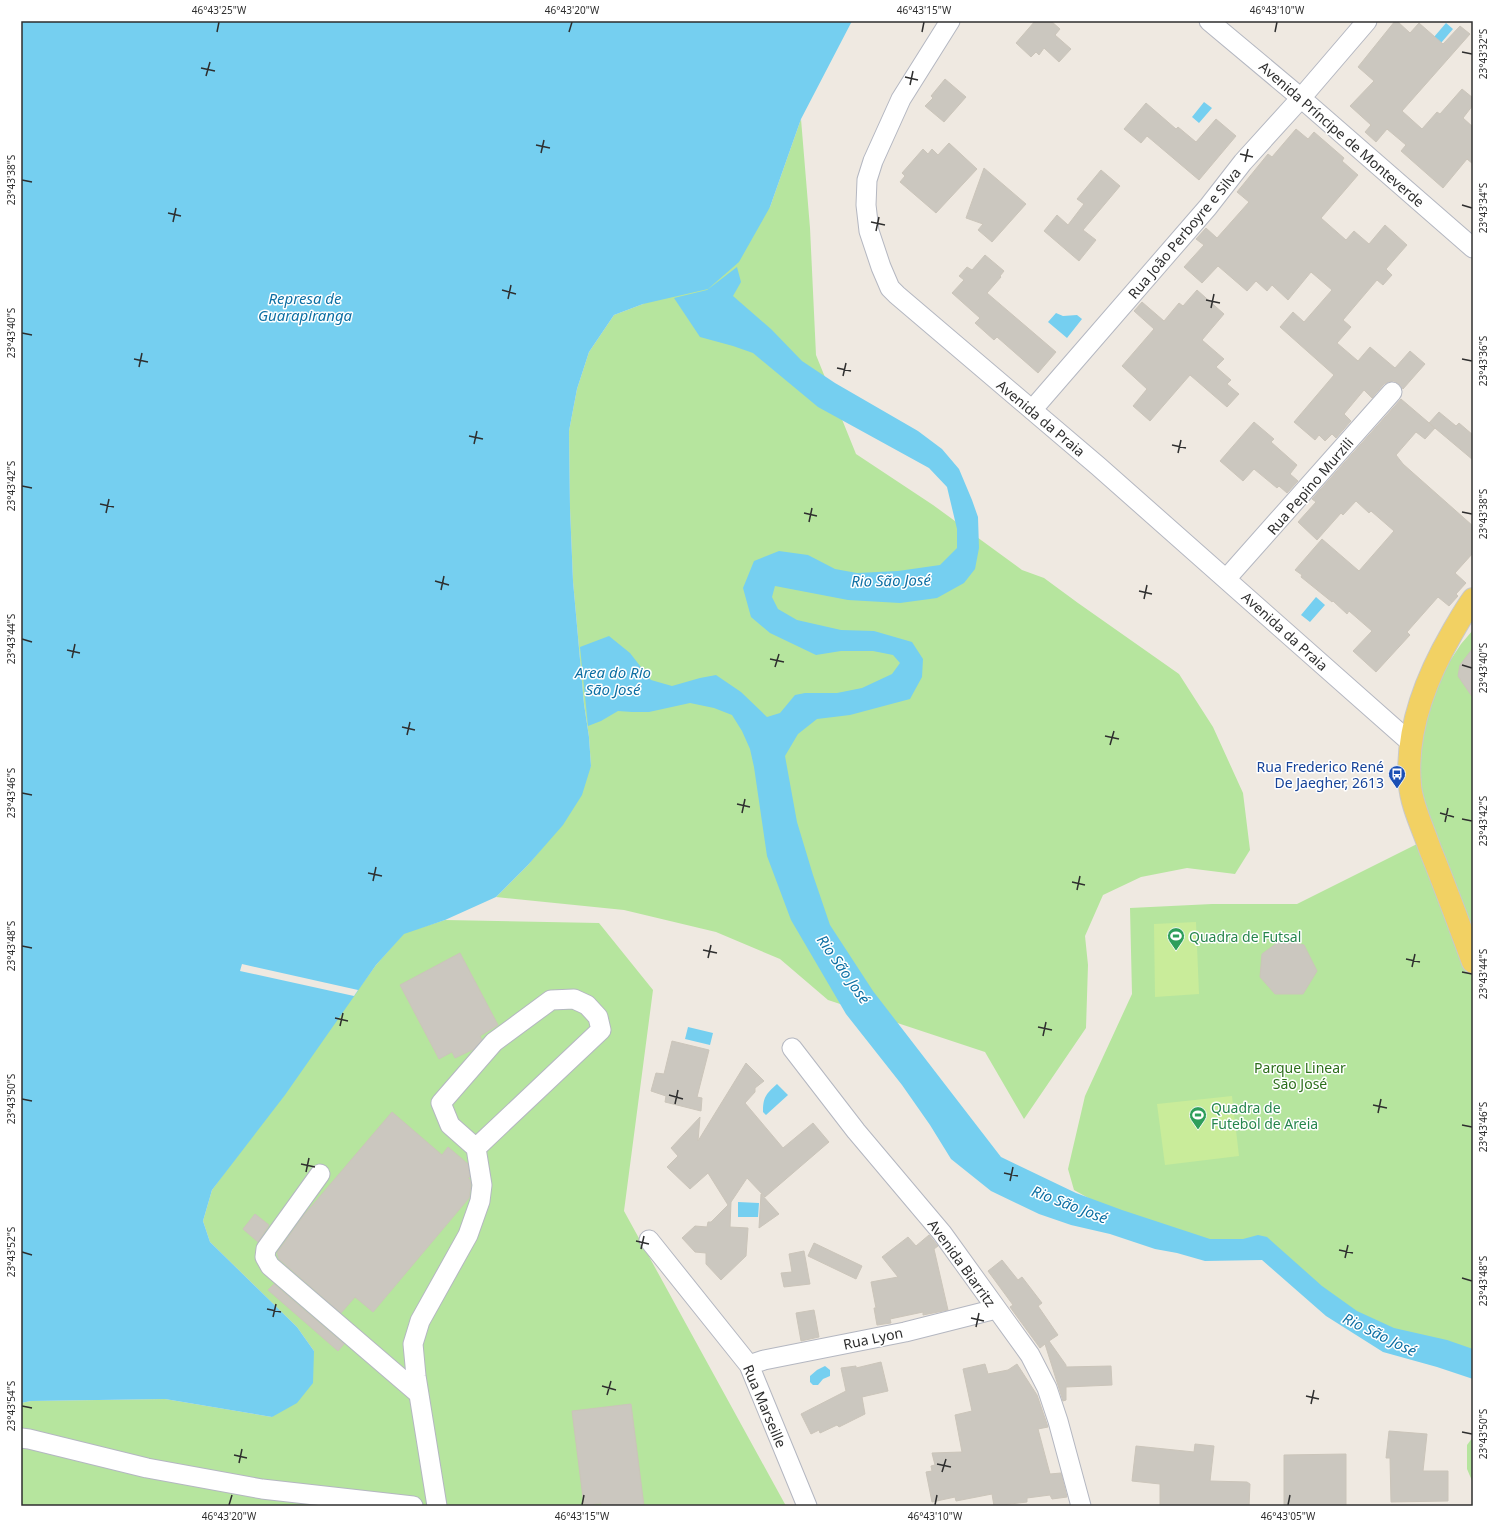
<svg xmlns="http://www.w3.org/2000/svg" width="1494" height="1527" viewBox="0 0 1494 1527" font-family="'Noto Sans',sans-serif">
<rect width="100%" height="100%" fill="#efe9e1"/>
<path fill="#b6e59e" d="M801,119L810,228L816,355L856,454L933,505L1022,570L1044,578L1078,603L1179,674L1213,727L1243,793L1250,850L1235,874L1187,868L1141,877L1103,895L1085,936L1088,965L1086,1028L1024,1119L985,1052L828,1000L780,959L716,932L624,910L496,897L528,865L542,848L591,766L589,737L584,704L573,581L570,508L569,431L577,389L589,352L614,315L643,304L770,207Z
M1473,630V941L1418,790L1413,738L1442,673L1461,644Z
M1423,841L1473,976V1368L1352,1318L1265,1243L1225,1245L1101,1205L1074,1190L1068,1169L1085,1096L1132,994L1130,908L1212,904H1297Z
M445,920L599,923L653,990L624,1211L786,1506H21V1403L31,1401L165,1399L272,1417L314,1351L297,1327L210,1242L203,1221L212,1190L376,965L404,933Z
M1473,1437V1483L1467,1469V1445Z"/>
<path fill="#c9ec9a" d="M1196,922L1199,994L1155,997L1154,924Z
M1232,1096L1239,1156L1165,1165L1157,1104Z"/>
<path fill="#75cff0" d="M21,21H852L801,119L770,207L739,262L708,289L643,304L614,315L589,352L577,389L569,431L570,508L573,581L584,704L589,737L591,766L582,795L563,825L528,865L496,897L445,920L404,934L376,965L285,1095L212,1190L203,1221L210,1242L297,1327L314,1351L313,1383L297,1403L272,1417L165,1399L31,1401L21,1403Z
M1446,23L1453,29L1441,43L1434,37Z
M1204,102L1212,108L1199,123L1192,117Z
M737,267L741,282L733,296L771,329L802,361L835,383L918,431L942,449L959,469L972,500L978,517L979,548L975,569L964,583L937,598L900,603L848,600L775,586L772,597L778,609L797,620L841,630L874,631L912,642L923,659L922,677L910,699L850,715L817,719L798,734L785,756L797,822L813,875L830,925L873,991L1001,1157L1076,1193L1122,1210L1210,1239H1243L1258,1235L1267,1237L1322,1286L1357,1311L1394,1328L1447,1340L1473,1349V1379L1437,1367L1383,1352L1326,1316L1262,1260L1205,1261L1177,1253L1155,1249L1110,1234L1071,1225L1039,1214L991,1191L951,1159L930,1125L902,1085L846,1014L791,920L767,856L754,767L750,749L742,731L732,715L714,708L690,703L649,712H632L618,711L601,721L588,726L580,647L609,636L630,653L651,680L672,686L700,678L716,675L741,692L767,717L780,713L795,695L805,693H837L862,688L892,674L900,663L893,655L873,651H841L816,655L770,633L751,617L743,588L754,561L779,551L808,555L835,569L857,573L898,571L940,565L957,548V529L947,487L929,468L818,407L753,353L733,346L700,337L674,298L707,290Z
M1056,313L1063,316L1077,315L1082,319L1067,338L1048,322Z
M1316,597L1325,605L1310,622L1301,615Z
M688,1027L713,1033L710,1045L685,1039Z
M777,1084L788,1095L766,1115L763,1112C763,1097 766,1094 777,1084Z
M738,1202L759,1203L758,1217H738Z
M825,1366L830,1370V1376L823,1379L818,1385H813L810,1382V1376L817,1370Z"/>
<path fill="#efe9e1" d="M242,964L358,990L354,996L240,971Z"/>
<path fill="#cbc7bf" stroke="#cbc5ba" d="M1035,21H1051L1060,29L1055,35L1071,49L1059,62L1044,48L1039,55L1036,52L1031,57L1016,43Z
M1395,21H1397L1410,33L1419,23L1443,44L1460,26L1470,34L1402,111L1422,129L1437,112L1440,114L1462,89L1473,98V105L1463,118L1473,127V164L1467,159L1443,188L1401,151L1406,145L1387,129L1376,142L1365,132L1371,125L1350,106L1374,81L1358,67Z
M945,79L966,97L944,122L925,106L933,98L931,96Z
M1146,103L1176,129L1178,127L1196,142L1216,119L1236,136L1199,180L1147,136L1141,143L1124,129Z
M1296,129L1308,139L1314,132L1344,158L1342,161L1358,175L1321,218L1346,240L1354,231L1369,244L1385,225L1407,245L1386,269L1392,275L1383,285L1377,280L1343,320L1351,327L1337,343L1358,361L1370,347L1395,368L1410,351L1425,364L1403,389L1399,384L1394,381L1388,382L1384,384L1372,398L1364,390L1344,414L1351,421L1336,438L1332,434L1325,441L1319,435L1315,440L1294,422L1334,375L1280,327L1293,312L1304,322L1332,290L1311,272L1288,300L1272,285L1267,291L1256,281L1247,291L1218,266L1202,283L1184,267L1204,245L1196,239L1206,228L1217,238L1249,202L1237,192L1268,154L1272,157Z
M949,143L977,169L936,213L900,182L905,176L902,173L923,149L928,154L932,149L938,155Z
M984,168L1026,204L992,242L978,230L983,224L966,218Z
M1101,170L1120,186L1083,230L1096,240L1079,261L1044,231L1057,215L1068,225L1084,204L1077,199Z
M985,255L1004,271L1000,276L1001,277L987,293L1056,352L1038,373L997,337L994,340L975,323L980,318L952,293L964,280L959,276L967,267L972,270Z
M1197,290L1224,314L1202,340L1224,359L1216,367L1231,380L1227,384L1239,394L1227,407L1190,375L1150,421L1133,406L1147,389L1122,366L1154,329L1134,311L1142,302L1164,321L1179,303L1183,306Z
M1401,399L1435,428L1425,439L1416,432L1396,455L1403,464L1473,526V553L1455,573L1466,583L1456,594L1458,596L1449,606L1438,597L1407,632L1410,635L1376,672L1353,651L1372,631L1349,611L1347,614L1333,601L1332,602L1301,577L1302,575L1295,570L1322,539L1359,571L1394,531L1371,511L1369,513L1356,501L1343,515L1341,513L1317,540L1298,522L1316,502L1312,499Z
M1439,412L1456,426L1459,423L1473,435V460L1429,423Z
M1254,422L1274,439L1271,442L1297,465L1290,474L1298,481L1287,493L1279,486L1277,488L1254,469L1243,481L1220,461Z
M1473,648V698L1458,676L1460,665Z
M1281,940L1304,945L1317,971L1303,994H1275L1260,977L1262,954Z
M460,953L498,1025L480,1036L482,1040L474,1049L455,1058L452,1052L439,1059L400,985Z
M672,1041L709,1050L697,1097L702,1098L701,1111L665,1102L666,1096L651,1091L656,1073L664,1074Z
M746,1063L764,1081L755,1088V1092L745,1103L783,1148L813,1123L829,1142L765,1197L747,1178L731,1202L730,1227L748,1228L746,1256L721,1280L706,1264V1253L695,1252L682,1238L695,1226L707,1227L708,1222H711L728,1205L708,1173L690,1189L667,1167L678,1156L671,1148L700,1117L698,1141Z
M392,1112L442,1155L448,1147L468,1164L470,1177L468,1178L470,1180L471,1185L469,1198L373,1312L355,1297L341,1313L279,1259L277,1253L304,1215Z
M761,1194L779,1214L759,1228Z
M255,1214L269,1225L258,1242L243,1229Z
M929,1235L938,1246L934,1249L948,1310L923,1315V1312L890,1319L891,1323L877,1325L874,1308H876L871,1282L898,1277L882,1257L908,1237L916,1246Z
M814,1243L862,1266L856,1279L808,1256Z
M804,1251L810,1284L784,1287L781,1273L792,1272L789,1254Z
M1002,1260L1018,1280L1022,1277L1042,1303L1038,1306L1058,1335L1049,1341L1066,1365V1367L1111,1366L1112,1385L1066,1387V1400L1063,1401L1045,1344L1040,1348L1010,1307L1013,1305L988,1271Z
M274,1284L344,1344L338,1351L268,1290Z
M814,1310L819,1337L801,1341L796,1313Z
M881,1362L888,1391L862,1397L865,1414L839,1427L837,1425L820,1433L819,1430L811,1434L801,1414L846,1391L841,1368L856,1366V1368Z
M985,1364L988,1374L1008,1370L1017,1364L1037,1395L1048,1427L1038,1429L1050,1474L1061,1473L1067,1497L1052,1499L1050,1495L1027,1498V1502L994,1506L992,1494L956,1501L955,1497L932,1502L926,1472L932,1471L931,1466L935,1465L932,1453L962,1452L955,1415L972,1411L963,1369Z
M631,1404L644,1506H601V1503L584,1506L572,1411Z
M1389,1431L1427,1434L1423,1471H1448V1501L1391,1502L1390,1458H1386Z
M1195,1444L1214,1446L1210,1481L1247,1482L1250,1484L1249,1506H1160V1484L1132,1481L1136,1446L1194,1452Z
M1346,1454V1506H1284V1455Z"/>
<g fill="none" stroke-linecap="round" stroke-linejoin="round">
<g stroke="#b4b7c1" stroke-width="21">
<path id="minor" d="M950,21L901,99L873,161L867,180L866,205L869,231L881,267L890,288L897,295L1098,466L1411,743
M1209,21L1301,98L1473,248
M1032,410L1208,207L1243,162L1301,98L1367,21
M1226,579L1392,392
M792,1048L856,1131L942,1233L1030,1355L1047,1388L1058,1421L1081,1506
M320,1174L266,1249L265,1257L270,1266L419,1394
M649,1240L749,1365L807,1506
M749,1365L764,1360L905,1332L996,1309
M21,1438L29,1439L147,1468L262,1489L413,1506
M437,1506L416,1376L413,1344L420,1321L468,1235L480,1201L482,1185L476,1148L450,1125L441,1103L494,1042L551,1000L574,999L587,1005L598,1017L601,1030L476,1148"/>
</g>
<g stroke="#c9c9c9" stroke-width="24">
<path id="major" d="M1473,599C1465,610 1459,621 1452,633C1426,678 1405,732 1410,785C1411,804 1424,831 1430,849C1445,886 1459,924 1473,962"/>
</g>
<use href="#minor" stroke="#fff" stroke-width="19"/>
<use href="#major" stroke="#f2d163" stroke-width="22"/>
</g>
<path fill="none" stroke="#2e2e2e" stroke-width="1.5" d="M217,32L219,22M569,32L572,22M922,32L924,22M1275,32L1277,22M1462,52L1472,54M201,68L215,71M206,76L210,62M905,77L918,80M910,85L913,71M536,145L550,148M541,153L544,140M1240,154L1253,157M1245,162L1248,149M22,180L32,182M1462,205L1472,208M168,213L181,216M173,222L176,208M871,222L885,225M876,231L879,217M502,290L516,294M508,299L511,285M1206,300L1220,303M1211,308L1214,294M22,333L32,335M134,359L148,362M1462,359L1472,361M139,367L142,353M837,368L851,371M843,376L846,363M469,436L483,439M474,444L477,431M1172,445L1186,448M1178,453L1181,440M22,486L32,488M100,504L114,507M1462,512L1472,514M106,513L109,499M804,513L817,516M809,522L812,508M435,581L449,585M441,590L444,576M1139,591L1152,594M1144,599L1147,585M22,639L32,642M67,650L80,653M72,658L75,644M770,659L784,662M1462,665L1472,668M775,667L779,654M402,727L415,730M407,735L410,722M1105,736L1119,739M1110,745L1114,731M22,793L32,795M737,804L750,807M742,813L745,799M1440,813L1454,817M1462,819L1472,821M1445,822L1448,808M368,873L382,876M373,881L376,867M1072,882L1085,885M1077,890L1080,876M22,946L32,948M703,950L717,953M708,958L711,945M1406,959L1420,962M1412,967L1415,954M1462,972L1472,974M335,1018L348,1021M340,1026L343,1013M1038,1027L1052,1030M1043,1036L1046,1022M669,1095L683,1099M22,1099L32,1101M675,1104L678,1090M1373,1105L1387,1108M1378,1113L1381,1099M1462,1125L1472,1127M301,1164L315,1167M306,1172L309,1158M1004,1173L1018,1176M1010,1181L1013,1167M636,1241L649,1244M641,1249L644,1236M1339,1250L1353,1253M22,1252L32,1255M1345,1258L1348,1245M1462,1278L1472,1281M267,1309L281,1312M273,1317L276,1304M971,1318L984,1321M976,1327L979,1313M602,1386L616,1390M607,1395L611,1381M1306,1396L1319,1399M1311,1404L1314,1390M22,1406L32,1408M1462,1432L1472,1434M234,1455L247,1458M239,1463L242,1449M937,1464L951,1467M942,1472L946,1459M229,1505L232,1495M582,1505L584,1495M935,1505L937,1495M1288,1505L1290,1495"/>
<defs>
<g id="bus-pin" transform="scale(0.9)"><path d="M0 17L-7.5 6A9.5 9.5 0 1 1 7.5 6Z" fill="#1a4fb4" stroke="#fff"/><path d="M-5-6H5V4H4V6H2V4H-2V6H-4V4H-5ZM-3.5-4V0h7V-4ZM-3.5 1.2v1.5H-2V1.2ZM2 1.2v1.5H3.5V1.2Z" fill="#fff"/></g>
<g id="stadium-pin" transform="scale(0.9)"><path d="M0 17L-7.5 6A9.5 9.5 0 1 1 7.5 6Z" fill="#2e9e5b" stroke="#fff"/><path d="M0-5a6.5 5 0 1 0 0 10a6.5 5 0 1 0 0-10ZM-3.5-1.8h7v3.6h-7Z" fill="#fff"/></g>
</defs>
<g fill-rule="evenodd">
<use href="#bus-pin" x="1397" y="774"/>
<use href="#stadium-pin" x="1176" y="936"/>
<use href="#stadium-pin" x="1198" y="1115"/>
</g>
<g text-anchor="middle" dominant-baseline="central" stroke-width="3" stroke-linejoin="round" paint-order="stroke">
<g font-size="14" fill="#2e2e2e" stroke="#fff">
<text transform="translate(1342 134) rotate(41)">Avenida Príncipe de Monteverde</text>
<text transform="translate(1184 233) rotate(-50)">Rua João Perboyre e Silva</text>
<text transform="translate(1041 418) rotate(40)">Avenida da Praia</text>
<text transform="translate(1310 486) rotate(-49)">Rua Pepino Murzili</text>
<text transform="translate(1285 631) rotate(42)">Avenida da Praia</text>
<text transform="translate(962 1263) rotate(54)">Avenida Biarritz</text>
<text transform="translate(873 1338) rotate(-12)">Rua Lyon</text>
<text transform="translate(765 1406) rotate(67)">Rua Marseille</text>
</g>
<g font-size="14" fill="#164399" stroke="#fff" text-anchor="end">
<text x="1384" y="766">Rua Frederico René<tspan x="1384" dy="16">De Jaegher, 2613</tspan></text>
</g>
<g font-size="14" fill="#27864d" stroke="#fff" text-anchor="start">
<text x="1189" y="936">Quadra de Futsal</text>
<text x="1211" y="1107">Quadra de<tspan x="1211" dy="16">Futebol de Areia</tspan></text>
</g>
<g font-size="14" fill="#2c6e1b" stroke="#fff">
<text x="1300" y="1067">Parque Linear<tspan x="1300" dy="16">São José</tspan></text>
</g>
<g font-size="15" font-style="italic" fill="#0d6fa3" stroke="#fff">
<text x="305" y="298">Represa de<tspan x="305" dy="17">Guarapiranga</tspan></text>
<text transform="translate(891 580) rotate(-1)">Rio São José</text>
<text x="613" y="672">Area do Rio<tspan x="613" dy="17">São José</tspan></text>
<text transform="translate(844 969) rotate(55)">Rio São José</text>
<text transform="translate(1070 1204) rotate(21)">Rio São José</text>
<text transform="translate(1380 1334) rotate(26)">Rio São José</text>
</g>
</g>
<rect width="1494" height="1527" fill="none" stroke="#ffffff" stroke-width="44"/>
<rect x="22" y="22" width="1450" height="1483" fill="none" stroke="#2e2e2e" stroke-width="1.5"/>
<g font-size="10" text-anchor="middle" fill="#2e2e2e">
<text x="219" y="14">46°43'25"W</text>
<text x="572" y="14">46°43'20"W</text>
<text x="924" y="14">46°43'15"W</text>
<text x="1277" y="14">46°43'10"W</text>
<text transform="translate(1483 54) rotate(-90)" y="4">23°43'32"S</text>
<text transform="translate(11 180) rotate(-90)" y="4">23°43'38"S</text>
<text transform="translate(1483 208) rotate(-90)" y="4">23°43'34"S</text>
<text transform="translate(11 333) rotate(-90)" y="4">23°43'40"S</text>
<text transform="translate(1483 361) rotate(-90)" y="4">23°43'36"S</text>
<text transform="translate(11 486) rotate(-90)" y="4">23°43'42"S</text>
<text transform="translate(1483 514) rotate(-90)" y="4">23°43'38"S</text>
<text transform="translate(11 639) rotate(-90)" y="4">23°43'44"S</text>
<text transform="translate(1483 668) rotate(-90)" y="4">23°43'40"S</text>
<text transform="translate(11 793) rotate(-90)" y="4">23°43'46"S</text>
<text transform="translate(1483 821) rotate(-90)" y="4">23°43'42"S</text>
<text transform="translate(11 946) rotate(-90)" y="4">23°43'48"S</text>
<text transform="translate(1483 974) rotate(-90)" y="4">23°43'44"S</text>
<text transform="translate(11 1099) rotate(-90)" y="4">23°43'50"S</text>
<text transform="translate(1483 1127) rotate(-90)" y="4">23°43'46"S</text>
<text transform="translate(11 1252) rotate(-90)" y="4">23°43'52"S</text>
<text transform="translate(1483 1281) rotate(-90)" y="4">23°43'48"S</text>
<text transform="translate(11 1406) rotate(-90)" y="4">23°43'54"S</text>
<text transform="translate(1483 1434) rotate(-90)" y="4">23°43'50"S</text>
<text x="229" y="1520">46°43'20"W</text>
<text x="582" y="1520">46°43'15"W</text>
<text x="935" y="1520">46°43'10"W</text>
<text x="1288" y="1520">46°43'05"W</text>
</g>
</svg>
